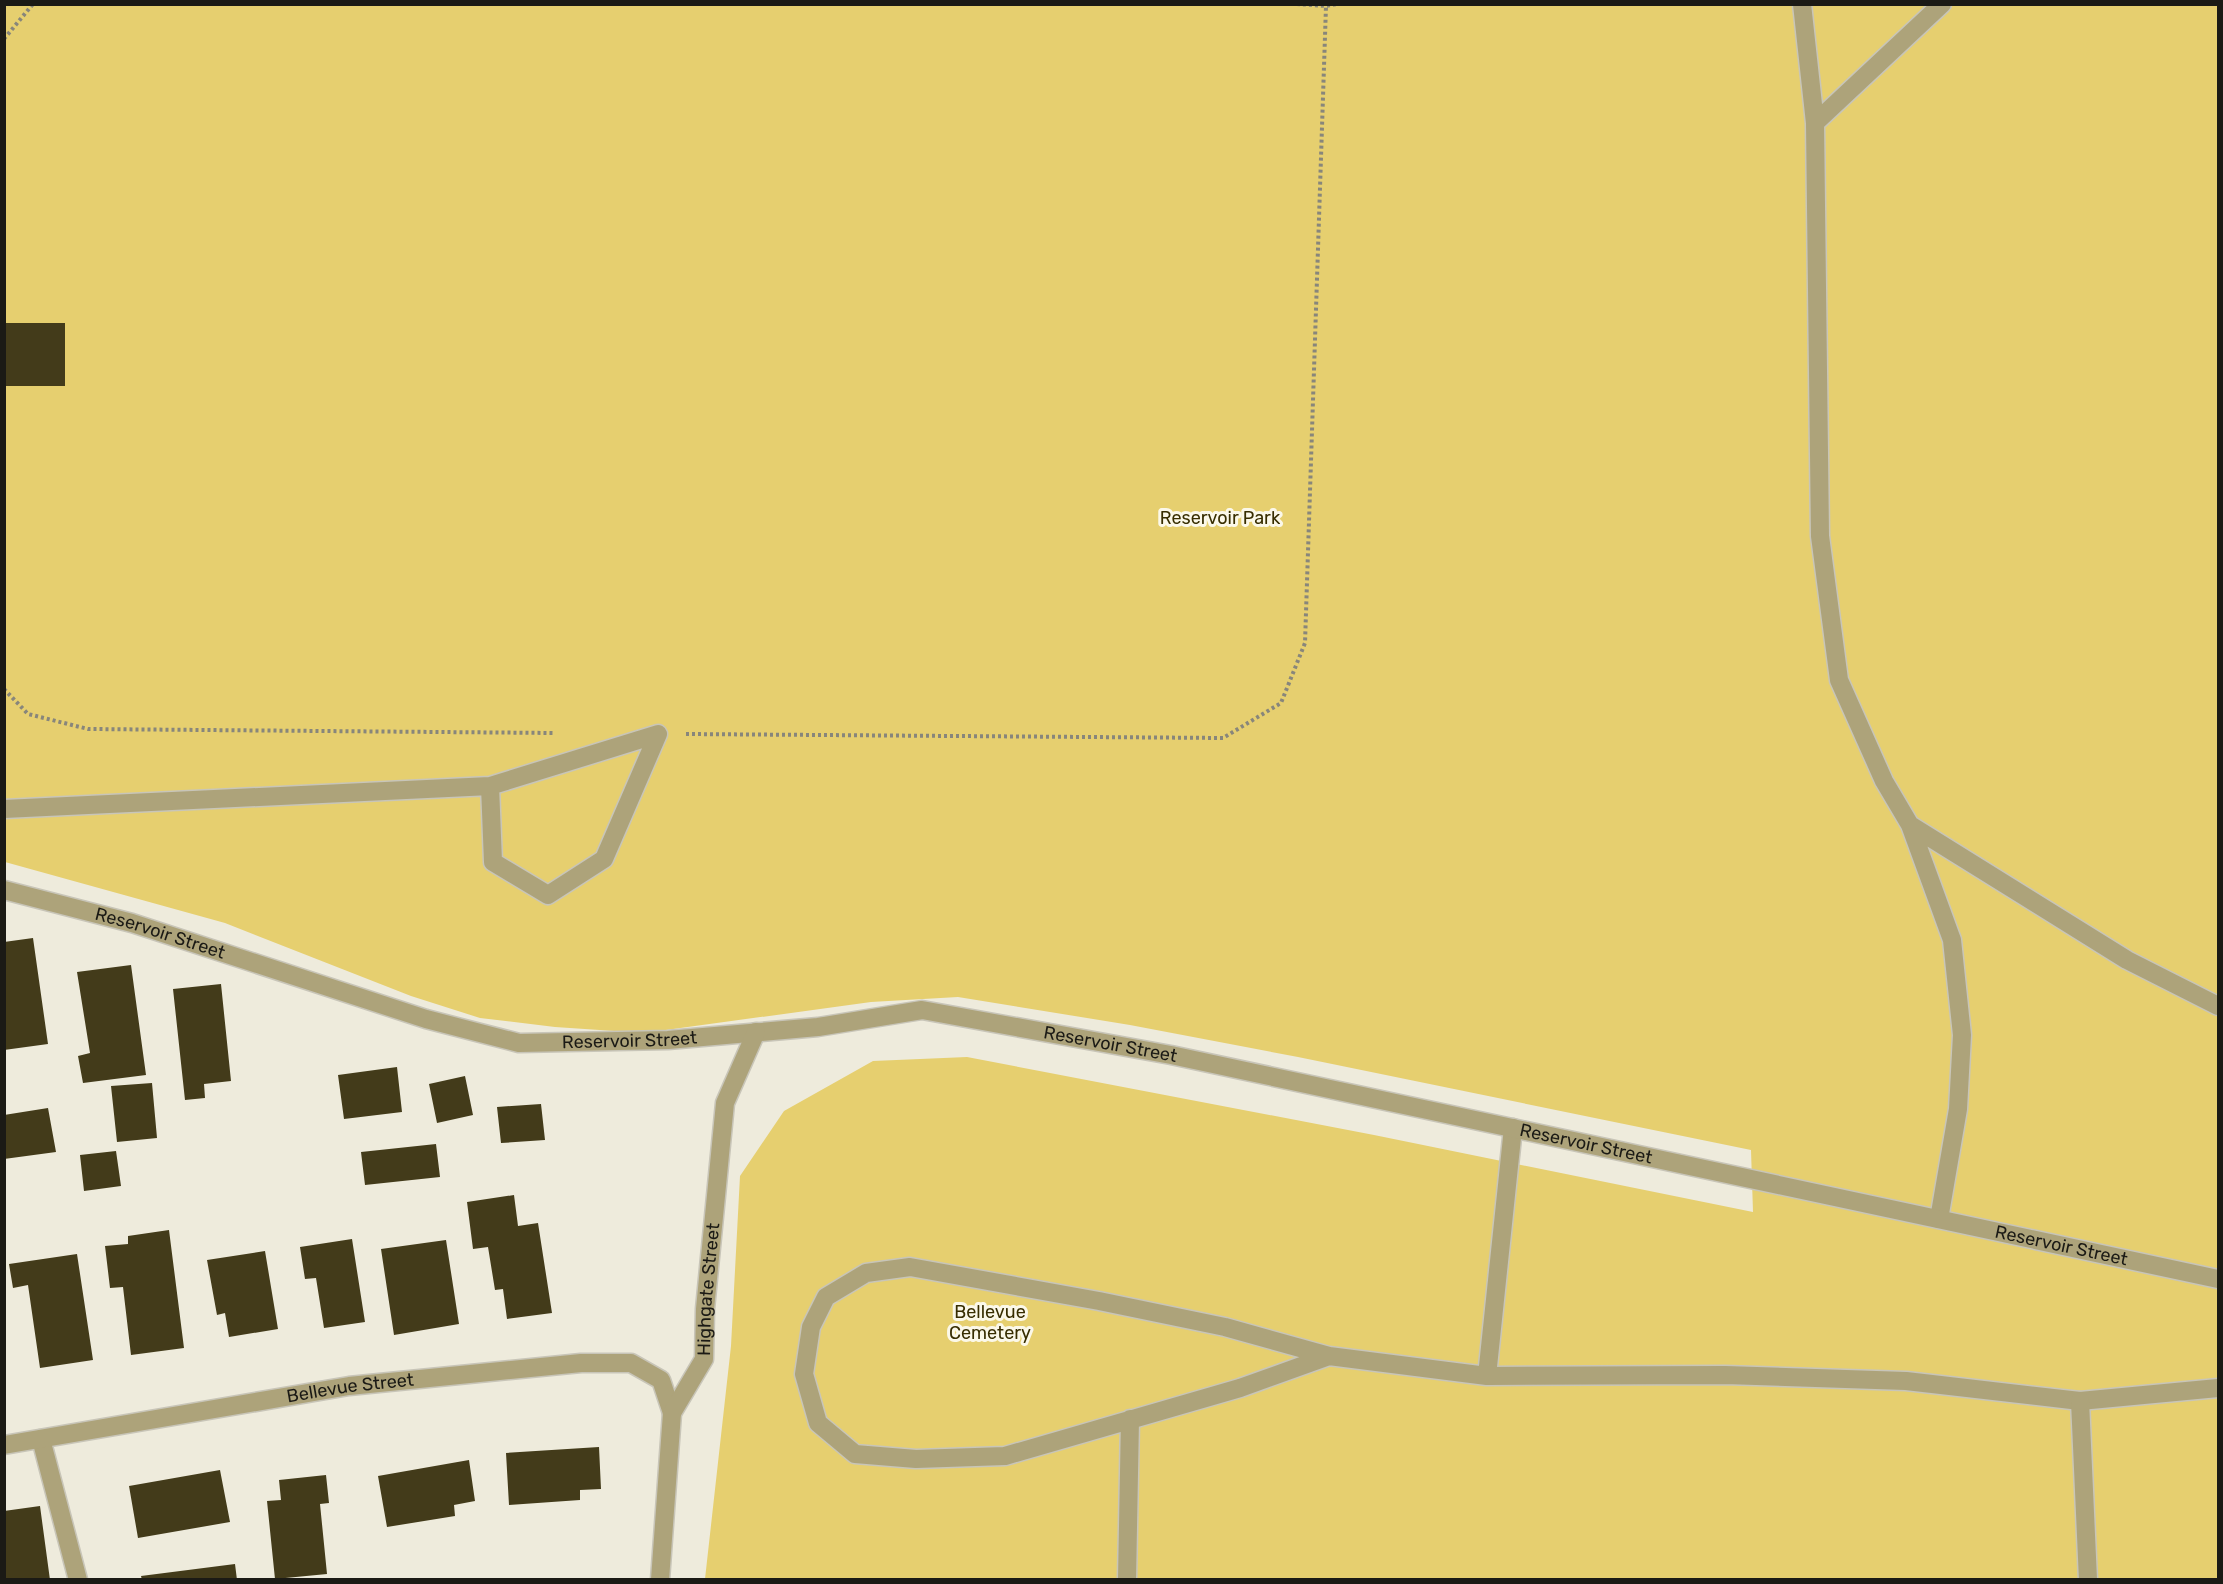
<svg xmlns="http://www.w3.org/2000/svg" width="2223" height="1584" viewBox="0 0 2223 1584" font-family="Rubik,sans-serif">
<rect width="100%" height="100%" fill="#eeebdc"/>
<path fill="#e6cf6f" d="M4,5H2218V1579H705L731,1346L740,1176L784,1111L873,1061L967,1057L1374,1135L1753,1212L1751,1150L1298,1057L1130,1025L958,997L871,1002L644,1033L555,1027L480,1018L411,996L225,923L5,862Z"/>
<path fill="#433b1a" d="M4,323H65V386H4Z
M33,938L48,1044L4,1050V942Z
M131,965L146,1075L83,1083L78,1056L90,1053L77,972Z
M221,984L231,1081L204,1084L205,1098L185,1100L173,989Z
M397,1067L402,1112L344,1119L338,1075Z
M465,1076L473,1115L437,1123L429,1084Z
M152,1083L157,1138L117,1142L111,1086Z
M541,1104L545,1140L501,1143L497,1107Z
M48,1108L56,1152L4,1159V1115Z
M436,1144L440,1177L365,1185L361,1152Z
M116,1151L121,1186L84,1191L80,1155Z
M514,1195L518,1226L538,1223L552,1313L507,1319L503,1289L495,1290L488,1247L473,1249L467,1202Z
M169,1230L184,1348L131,1355L123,1287L110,1288L105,1246L128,1244V1236Z
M352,1239L365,1322L324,1328L316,1278L305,1279L300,1247Z
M446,1240L459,1324L394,1335L381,1249Z
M265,1251L278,1329L229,1337L225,1313L217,1315L207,1260Z
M77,1254L93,1360L40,1368L28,1285L13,1288L9,1264Z
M599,1447L601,1489L580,1490V1500L509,1505L506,1453Z
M469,1460L475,1501L454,1505L455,1516L387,1527L378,1476Z
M220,1470L230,1522L138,1538L129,1486Z
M326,1475L329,1503L320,1504L327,1574L275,1579L267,1501L281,1500L279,1480Z
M40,1506L50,1580H4V1511Z
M235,1564L237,1580H142L141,1576Z"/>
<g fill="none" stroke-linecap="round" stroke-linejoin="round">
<g stroke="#c8c5b8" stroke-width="21">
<path id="lane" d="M1802,4L1815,123L1820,536L1839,680L1884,781L1910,825L2127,960L2218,1006
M1815,123L1942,4
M658,734L604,859L548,895L493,862L490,786Z
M4,809L490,786
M1910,825L1952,940L1962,1035L1958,1109L1939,1219
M910,1267L1099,1301L1225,1327L1329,1356L1240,1388L1005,1456L916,1459L855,1454L818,1423L804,1374L811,1327L826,1297L866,1273Z
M1329,1356L1487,1376L1725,1375L1906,1381L2080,1401L2218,1388
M1487,1376L1513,1128
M1127,1580L1130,1419"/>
</g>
<g stroke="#c8c5b8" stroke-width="21">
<g id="street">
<path id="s1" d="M4,890L132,923L426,1019L519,1043L668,1040L818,1027L922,1010L1171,1055L2218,1279"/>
<path d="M2080,1401L2088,1580"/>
<path d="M41,1439L78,1580"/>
<path id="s2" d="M4,1445L349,1386L581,1363H631L661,1380L672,1413"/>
<path id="s3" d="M660,1580L672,1413L704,1359L705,1309L725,1103L756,1032"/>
</g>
</g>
<path stroke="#88867b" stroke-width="4" stroke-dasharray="3 3" stroke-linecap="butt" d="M1297,4L1326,6L1337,4
M4,39L33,4
M4,689L28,714L88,729L555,733
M686,734L1223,738L1281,703L1305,643L1326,6"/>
<use href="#lane" stroke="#ada37a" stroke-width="18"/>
<use href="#street" stroke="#ada37a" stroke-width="18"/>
</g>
<g text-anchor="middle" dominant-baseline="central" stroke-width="6" stroke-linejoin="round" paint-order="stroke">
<g font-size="18" fill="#372d00" stroke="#fbf8e9">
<text x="1220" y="518">Reservoir Park</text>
<text x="990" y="1312">Bellevue<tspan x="990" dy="21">Cemetery</tspan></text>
</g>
<g font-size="18" fill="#1b1a15" stroke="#fbf8e9">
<text stroke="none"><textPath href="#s1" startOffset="162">Reservoir Street</textPath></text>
<text stroke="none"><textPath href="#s1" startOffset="648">Reservoir Street</textPath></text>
<text stroke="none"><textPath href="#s1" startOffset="1134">Reservoir Street</textPath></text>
<text stroke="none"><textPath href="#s1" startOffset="1620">Reservoir Street</textPath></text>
<text stroke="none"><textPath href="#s1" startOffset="2106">Reservoir Street</textPath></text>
<text stroke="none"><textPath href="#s3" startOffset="300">Highgate Street</textPath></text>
<text stroke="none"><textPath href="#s2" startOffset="351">Bellevue Street</textPath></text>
</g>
</g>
<rect width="2223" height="1584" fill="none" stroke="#1b1a15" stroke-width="12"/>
</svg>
